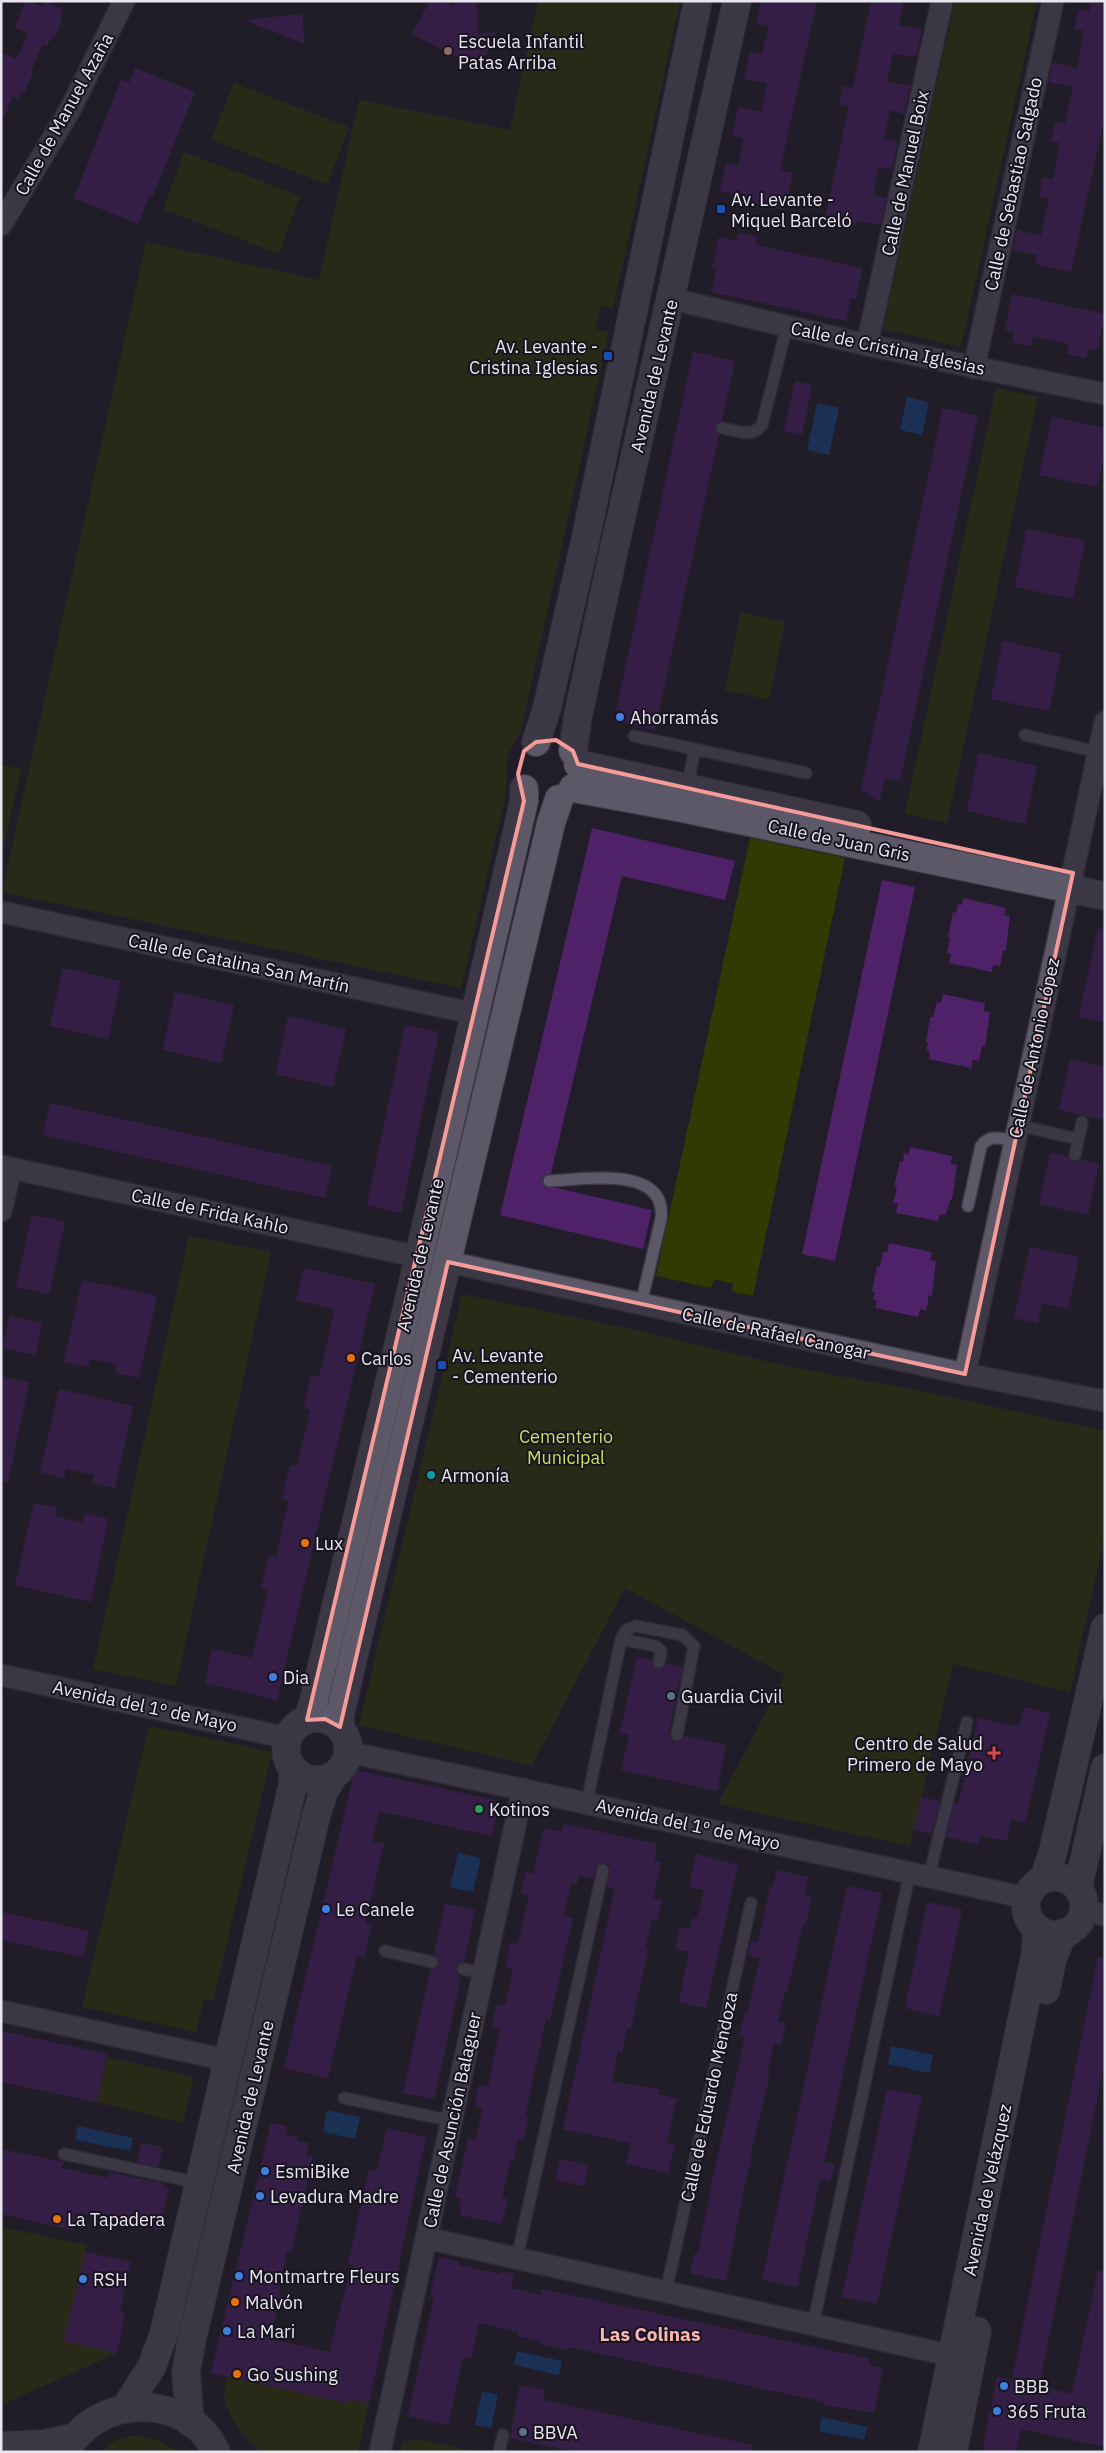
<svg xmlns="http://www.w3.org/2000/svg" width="1106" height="2453" viewBox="0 0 1106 2453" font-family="'IBM Plex Sans',sans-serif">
<rect width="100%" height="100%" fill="#211d29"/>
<path fill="#333902" d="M538,1H680L613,309L601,305L595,329L609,332L521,730L507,757L506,793L461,988L2,892L146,242L319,280L359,100L510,130Z
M955,1H1037L961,347L883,329Z
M234,83L349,127L327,184L211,140Z
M184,152L300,196L279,254L163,209Z
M996,388L1038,397L947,823L905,814Z
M741,612L785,622L769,700L725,690Z
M1,765L21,769L1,858Z
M750,838L845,858L753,1296L732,1292L733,1284L714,1279L711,1288L656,1276Z
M189,1236L271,1252L176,1686L93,1669Z
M462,1294L626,1328L790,1367L917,1390L1105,1431V1536L1070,1692L953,1664L910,1846L718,1804L785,1675L625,1588L532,1765L359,1725Z
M417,1315L421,1316L339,1656L335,1655Z
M149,1726L272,1752L213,2001L204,1999L196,2032L82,2007Z
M107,2057L194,2077L183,2123L97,2102Z
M1,2227L87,2245L64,2341L117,2353L1,2405Z
M227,2377L348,2403L349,2399L369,2403L358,2452H261C247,2440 229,2419 225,2400C223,2393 226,2384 227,2377Z
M130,2436C149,2436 162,2440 177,2452H101L113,2442Z
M415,2439L479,2452H400L403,2443Z"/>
<path fill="#12478a" d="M907,397L929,402L922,435L900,430Z
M817,403L839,408L829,455L807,450Z
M458,1853L481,1858L473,1892L450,1887Z
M891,2046L933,2055L929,2073L888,2064Z
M327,2110L360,2117L355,2139L323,2132Z
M78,2126L133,2138L130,2151L75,2140Z
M517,2351L562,2361L559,2375L514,2365Z
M482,2391L498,2395L491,2428L475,2425Z
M822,2417L867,2427L864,2440L819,2431Z"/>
<path fill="#4e2169" d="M26,1L44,7L45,2L63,10L59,18L62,19L54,39L51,38L47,46L43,44L31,71L33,73L25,92L22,91L18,99L13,97L1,124V53L16,59L29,34L15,27Z
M430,1H441L453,7L456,1H476L478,34L497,32L479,68L412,34Z
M761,1H817L780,170L793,173L785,210L731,198L732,194L720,191L726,163L738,166L744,138L732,135L738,107L761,112L767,84L744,79L750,52L762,54L769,26L756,23Z
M871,1H904L899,25L922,30L916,57L893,53L887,81L910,86L904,114L890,110L884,139L898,142L892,169L879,167L873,195L886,198L880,225L857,220L856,225L825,219L849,106L839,104L843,86L853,88Z
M1091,2L1105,5V114L1071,272L1035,264L1037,255L1013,250L1017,230L1041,236L1049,199L1039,197L1043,177L1053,179L1060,143L1051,141L1055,121L1065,124L1073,87L1049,82L1053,62L1077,68L1084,31L1074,29L1079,9L1089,12Z
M302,14L305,44L244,20Z
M135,68L195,92L153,196L150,195L138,224L74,198L121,80L129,83Z
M739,233L757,237L756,245L862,268L856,299L851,298L846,321L712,292L717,269L712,268L719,237L737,241Z
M1012,294L1105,314L1097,350L1088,348L1086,358L1067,354L1069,344L1033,336L1031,346L1012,342L1014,332L1005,330Z
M693,352L735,361L722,421L717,423L715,427L719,435L655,730L614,721Z
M795,381L812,385L802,435L784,431Z
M943,408L978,416L900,781L885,778L879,802L861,789Z
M1052,417L1105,428V452L1097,487L1039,475Z
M1027,529L1085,541L1073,599L1015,587Z
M1003,641L1061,654L1049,711L991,699Z
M979,753L1037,766L1025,824L967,811Z
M592,828L735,861L725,900L622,876L551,1173L542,1178L543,1185L546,1188H557L652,1210L643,1249L500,1215Z
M882,880L915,887L835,1261L802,1254Z
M963,898L1006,908L1004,915L1010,916L1006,951H1003L1000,966L993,965L992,972L949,963L951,954L947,953L950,938L948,937L953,912L956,913L958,904L962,905Z
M1098,928L1105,929V1022L1079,1017Z
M63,968L121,981L108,1039L50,1026Z
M175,992L234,1005L221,1063L163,1050Z
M943,994L985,1003L984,1011L990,1012L985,1047L982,1046L979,1061L973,1060L971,1068L929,1059L930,1052L926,1051L928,1043L926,1042L930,1017H933L937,1002L941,1003Z
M288,1016L346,1029L333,1087L276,1074Z
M405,1025L439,1032L401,1213L367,1205Z
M1070,1059L1105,1067V1120L1059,1110Z
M50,1103L332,1166L325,1198L43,1135Z
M910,1147L952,1156L951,1164L957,1165L952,1200H950L946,1215L940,1214L938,1221L896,1213L898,1203H893L897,1187H894L900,1161L903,1162L904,1153L908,1155Z
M1050,1153L1068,1157L1073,1162L1081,1160L1099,1163L1088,1215L1039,1204Z
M32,1215L65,1222L49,1294L16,1287Z
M889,1243L932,1252L930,1260L936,1261L932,1296L929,1295L926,1311L920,1309L918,1317L875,1308L877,1301L873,1300L875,1292L872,1291L877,1266L880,1267L883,1251L887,1252Z
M1030,1247L1079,1257L1068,1309L1042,1303L1038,1323L1014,1318Z
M304,1268L375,1284L277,1700L205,1683L212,1649L252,1658L268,1591L261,1589L269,1555L276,1557L289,1500L282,1499L290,1465L297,1466L310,1410L304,1408L311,1375L319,1377L335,1309L296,1300Z
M82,1280L157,1296L139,1378L116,1373L117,1364L90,1359L88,1367L64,1362Z
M10,1316L42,1323L35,1355L2,1348Z
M1,1376L29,1383L8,1482L1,1481Z
M59,1389L133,1406L115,1488L92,1483L94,1475L66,1469L64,1478L40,1472Z
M34,1503L57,1508L55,1516L82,1523L85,1514L108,1519L91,1602L15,1585Z
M637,1657L652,1660V1665L657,1669H662L666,1663L682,1667L669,1733L670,1737L676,1742L682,1740L684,1736L726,1745L717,1791L621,1770L629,1735L620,1733Z
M1024,1707L1050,1713L1025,1823L1011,1819L1007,1841L980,1835L978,1844L946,1837L954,1804L958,1805L978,1718L1019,1727Z
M355,1770L499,1801L492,1836L379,1811L372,1842L384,1844L365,1923L372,1924L364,1958L357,1956L328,2078L284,2068Z
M921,1797L940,1801L932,1834L914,1830Z
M564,1824L657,1844L654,1861L661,1863L653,1898L662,1900L657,1920L652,1919L645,1949L648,1950L631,2028H627L622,2052L618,2051L612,2082L659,2089L658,2094L676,2099L667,2143L675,2144L668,2173L626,2164L631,2143L563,2129L615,1888L607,1887L610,1868L608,1864L601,1863L596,1868L593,1878L579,1875L577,1885L571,1883L564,1916L573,1918L550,2019L546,2018L525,2117L528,2118L523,2140L518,2139L514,2160L511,2159L502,2198L508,2199L502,2224L460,2215L461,2208L459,2207L461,2198L455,2197L468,2138L476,2139L483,2108L475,2106L479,2085L488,2087L500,2029L492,2027L494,2015L497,2005L505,2006L513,1969L505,1968L508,1954L510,1943L518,1944L529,1895L521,1893L526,1872L533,1874L544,1828L562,1832Z
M696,1854L738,1865L706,2008L679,2002L689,1952L676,1949L680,1927L690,1929L692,1918L697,1919L704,1890L689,1887Z
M777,1870L808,1877L804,1895L812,1897L806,1925H803L787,1992L785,1991L778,2022L786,2023L781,2045L774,2043L767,2075H770L750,2157H752L744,2188L726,2281L690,2273L695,2253L698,2254L713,2177L745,2037L739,2036L745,2013L747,2014L760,1958L748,1955L751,1941L758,1943L770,1887H773Z
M847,1886L882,1893L824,2162L835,2164L830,2181L820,2179L797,2287L762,2280Z
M927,1902L962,1910L939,2016L905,2008Z
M445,1904L475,1910L464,1962H460L456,1967V1972L461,1978L434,2099L403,2093L430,1971L439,1963L437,1957L434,1955Z
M1,1912L89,1931L83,1957L1,1940Z
M1098,1957L1105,1958V2061L1039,2386L1072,2394L1098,2271H1105V2447L1021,2429L1016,2452H982L997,2377L1012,2380Z
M1,2031L107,2054L97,2102L1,2082Z
M887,2089L922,2096L877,2304L842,2297Z
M271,2123L287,2126L285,2134L298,2137L297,2141L309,2143L306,2156L313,2157L291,2252L287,2251L280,2284L279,2294H281L270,2339L329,2352L352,2265L348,2264L369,2169L377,2171L387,2128L426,2137L369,2403L349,2399L348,2403L211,2373Z
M141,2143L163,2147L158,2167L137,2162Z
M1,2149L64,2162L62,2168L108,2178L109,2172L165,2184L164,2187L169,2188L159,2230L76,2212L73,2230L1,2214Z
M560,2159L588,2165L584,2186L556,2180Z
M85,2252L131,2262L120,2311L125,2314L117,2353L64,2341Z
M439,2257L459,2262L458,2265L500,2274L501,2271L515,2274L511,2288L541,2295L542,2289L870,2359L869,2365L883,2368L874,2413L824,2405L825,2402L569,2347L568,2350L539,2344L540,2341L517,2336L518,2332L479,2323L471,2359L463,2357L448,2425L408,2416L434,2297L430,2296Z
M520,2385L545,2390L543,2400L752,2445L751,2452H575L510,2438Z"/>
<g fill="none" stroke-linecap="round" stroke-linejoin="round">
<g stroke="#3b3843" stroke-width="14">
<path id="lane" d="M722,428C737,431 751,438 762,425L787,326
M1025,735L1098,752
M634,736L806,773
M687,787L695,749
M1017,1125L1078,1139
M1075,1155L1082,1122
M549,1181C583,1180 667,1164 661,1219L641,1304
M968,1206L981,1146C990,1134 1000,1138 1014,1141
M621,1639L655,1646L661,1651L659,1662
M587,1802L621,1639L626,1630L636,1626L682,1635L694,1646L677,1735
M929,1876L967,1722
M385,1951L432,1962
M463,1969L484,1973
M344,2098L452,2121
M64,2154L199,2183
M517,2258L603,1870
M666,2292L751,1903
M813,2325L910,1872
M499,2452L503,2435"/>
</g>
<g stroke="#3b3843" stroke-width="24">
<path id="street" d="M1,225L71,108L124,1
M672,299L867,345L1105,394
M867,345L942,1
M974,368L1053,1
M1,912L476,1014
M1,1166L419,1257
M1,1211L11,1168
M448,1262L965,1374L1105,1401
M965,1374L1105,722
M1,1675L288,1738
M348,1752L1027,1898
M1083,1910L1105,1915
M1,2011L195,2053L212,2057L226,2065
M426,2238L953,2356
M380,2452L523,1789"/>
</g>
<g stroke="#3b3843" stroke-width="30">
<path id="secondary" d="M536,742L547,708L584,546L698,1
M573,751L578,716L613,554L737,1
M578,764L857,825
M573,788L682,808L1105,896
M286 1749a31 31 0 1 1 62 0a31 31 0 1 1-62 0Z
M307,1720L312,1708L408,1304L524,801V789
M340,1727V1715L351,1667L551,823L559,799
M1026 1906a29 29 0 1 1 58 0a29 29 0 1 1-58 0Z
M1044,1879L1053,1852L1105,1628
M1078,1888L1105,1768
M1046,1990L1052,1960L1063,1933
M126,2407L152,2366L164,2333L293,1784V1768
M190,2422L186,2372L192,2339L316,1816L324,1791L333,1776
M1,2446L44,2444L76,2437
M66,2452C94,2394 189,2391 216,2452
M932,2452L1035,1956L1037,1939L1035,1927
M953,2452L977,2331"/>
</g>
<use href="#lane" stroke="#5d5867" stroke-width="11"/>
<use href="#street" stroke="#5d5867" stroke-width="21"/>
<use href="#secondary" stroke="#5d5867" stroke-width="28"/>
</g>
<path d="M0 0H1106V2453H0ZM556,740L573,751L578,764L1073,873L965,1374L448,1262L340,1727L325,1719L307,1720L524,801L518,774L524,751L536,742Z" fill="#211d29" fill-opacity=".55" fill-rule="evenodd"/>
<path fill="none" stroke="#f59b99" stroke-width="4" stroke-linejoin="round" d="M556,740L573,751L578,764L1073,873L965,1374L448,1262L340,1727L325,1719L307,1720L524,801L518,774L524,751L536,742Z"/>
<circle fill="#8d6e63" stroke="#171420" stroke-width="2" cx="448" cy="51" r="5"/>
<g fill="#1a4fb4" stroke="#171420" stroke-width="2">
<rect x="716" y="204" width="10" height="10" rx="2.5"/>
<rect x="603" y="351" width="10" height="10" rx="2.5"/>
<rect x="437" y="1360" width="10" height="10" rx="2.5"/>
</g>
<g fill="#3f7fe0" stroke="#171420" stroke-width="2">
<circle cx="620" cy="717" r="5"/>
<circle cx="273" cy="1677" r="5"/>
<circle cx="326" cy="1909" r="5"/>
<circle cx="265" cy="2171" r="5"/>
<circle cx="260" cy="2196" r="5"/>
<circle cx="239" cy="2276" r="5"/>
<circle cx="83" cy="2279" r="5"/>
<circle cx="227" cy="2331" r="5"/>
<circle cx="1004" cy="2386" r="5"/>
<circle cx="997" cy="2411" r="5"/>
</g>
<g fill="#e8710a" stroke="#171420" stroke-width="2">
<circle cx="351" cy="1358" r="5"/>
<circle cx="305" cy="1543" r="5"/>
<circle cx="57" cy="2219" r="5"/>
<circle cx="235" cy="2302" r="5"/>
<circle cx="237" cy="2374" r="5"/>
</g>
<circle fill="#0f9aa8" stroke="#171420" stroke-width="2" cx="431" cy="1475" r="5"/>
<g fill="#5c6f8a" stroke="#171420" stroke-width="2">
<circle cx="671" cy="1696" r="5"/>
<circle cx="523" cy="2432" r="5"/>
</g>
<path fill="#e0444e" stroke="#171420" stroke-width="2" d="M991.5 1745.5h5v5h5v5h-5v5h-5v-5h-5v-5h5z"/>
<circle fill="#2e9e5b" stroke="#171420" stroke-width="2" cx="479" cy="1809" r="5"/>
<g text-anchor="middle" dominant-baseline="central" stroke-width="4" stroke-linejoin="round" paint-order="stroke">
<g font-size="18" fill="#e9e6ef" stroke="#171420" text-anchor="start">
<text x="458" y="41">Escuela Infantil<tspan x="458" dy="21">Patas Arriba</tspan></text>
<text x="731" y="199">Av. Levante -<tspan x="731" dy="21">Miquel Barceló</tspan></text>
<text x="598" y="346" text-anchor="end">Av. Levante -<tspan x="598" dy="21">Cristina Iglesias</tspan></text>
<text x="630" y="717">Ahorramás</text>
<text x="452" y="1355">Av. Levante<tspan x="452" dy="21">- Cementerio</tspan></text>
<text x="361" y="1358">Carlos</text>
<text x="441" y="1475">Armonía</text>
<text x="315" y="1543">Lux</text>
<text x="283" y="1677">Dia</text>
<text x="681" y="1696">Guardia Civil</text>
<text x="983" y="1743" text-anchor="end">Centro de Salud<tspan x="983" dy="21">Primero de Mayo</tspan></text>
<text x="489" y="1809">Kotinos</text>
<text x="336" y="1909">Le Canele</text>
<text x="275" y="2171">EsmiBike</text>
<text x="270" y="2196">Levadura Madre</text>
<text x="67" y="2219">La Tapadera</text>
<text x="249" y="2276">Montmartre Fleurs</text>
<text x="93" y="2279">RSH</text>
<text x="245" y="2302">Malvón</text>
<text x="237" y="2331">La Mari</text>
<text x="247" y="2374">Go Sushing</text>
<text x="1014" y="2386">BBB</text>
<text x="1007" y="2411">365 Fruta</text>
<text x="533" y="2432">BBVA</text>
</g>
<g font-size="18" fill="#e9e6ef" stroke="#171420">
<text transform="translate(64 114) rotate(-61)">Calle de Manuel Azaña</text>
<text transform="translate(905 173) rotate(-78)">Calle de Manuel Boix</text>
<text transform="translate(1013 184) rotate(-78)">Calle de Sebastiao Salgado</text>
<text transform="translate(888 348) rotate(12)">Calle de Cristina Iglesias</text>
<text transform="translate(654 376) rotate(-77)">Avenida de Levante</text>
<text transform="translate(839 840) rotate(12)">Calle de Juan Gris</text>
<text transform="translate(239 963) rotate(12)">Calle de Catalina San Martín</text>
<text transform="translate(1034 1048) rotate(-78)">Calle de Antonio López</text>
<text transform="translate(210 1211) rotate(12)">Calle de Frida Kahlo</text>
<text transform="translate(420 1255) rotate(-77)">Avenida de Levante</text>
<text transform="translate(776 1333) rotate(12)">Calle de Rafael Canogar</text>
<text transform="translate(145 1706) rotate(12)">Avenida del 1º de Mayo</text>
<text transform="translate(688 1824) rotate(12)">Avenida del 1º de Mayo</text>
<text transform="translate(250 2097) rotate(-77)">Avenida de Levante</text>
<text transform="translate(709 2097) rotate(-78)">Calle de Eduardo Mendoza</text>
<text transform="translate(452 2120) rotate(-78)">Calle de Asunción Balaguer</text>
<text transform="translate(987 2190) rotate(-78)">Avenida de Velázquez</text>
</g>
<g font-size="18" fill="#cbde5d" stroke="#171420">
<text x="566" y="1436">Cementerio<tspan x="566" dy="21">Municipal</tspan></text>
</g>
<g font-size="19" font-weight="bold" fill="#fab6b3" stroke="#171420">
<text x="650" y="2334">Las Colinas</text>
</g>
</g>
<rect width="1106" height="2453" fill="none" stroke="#e9e6ef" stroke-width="5"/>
</svg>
